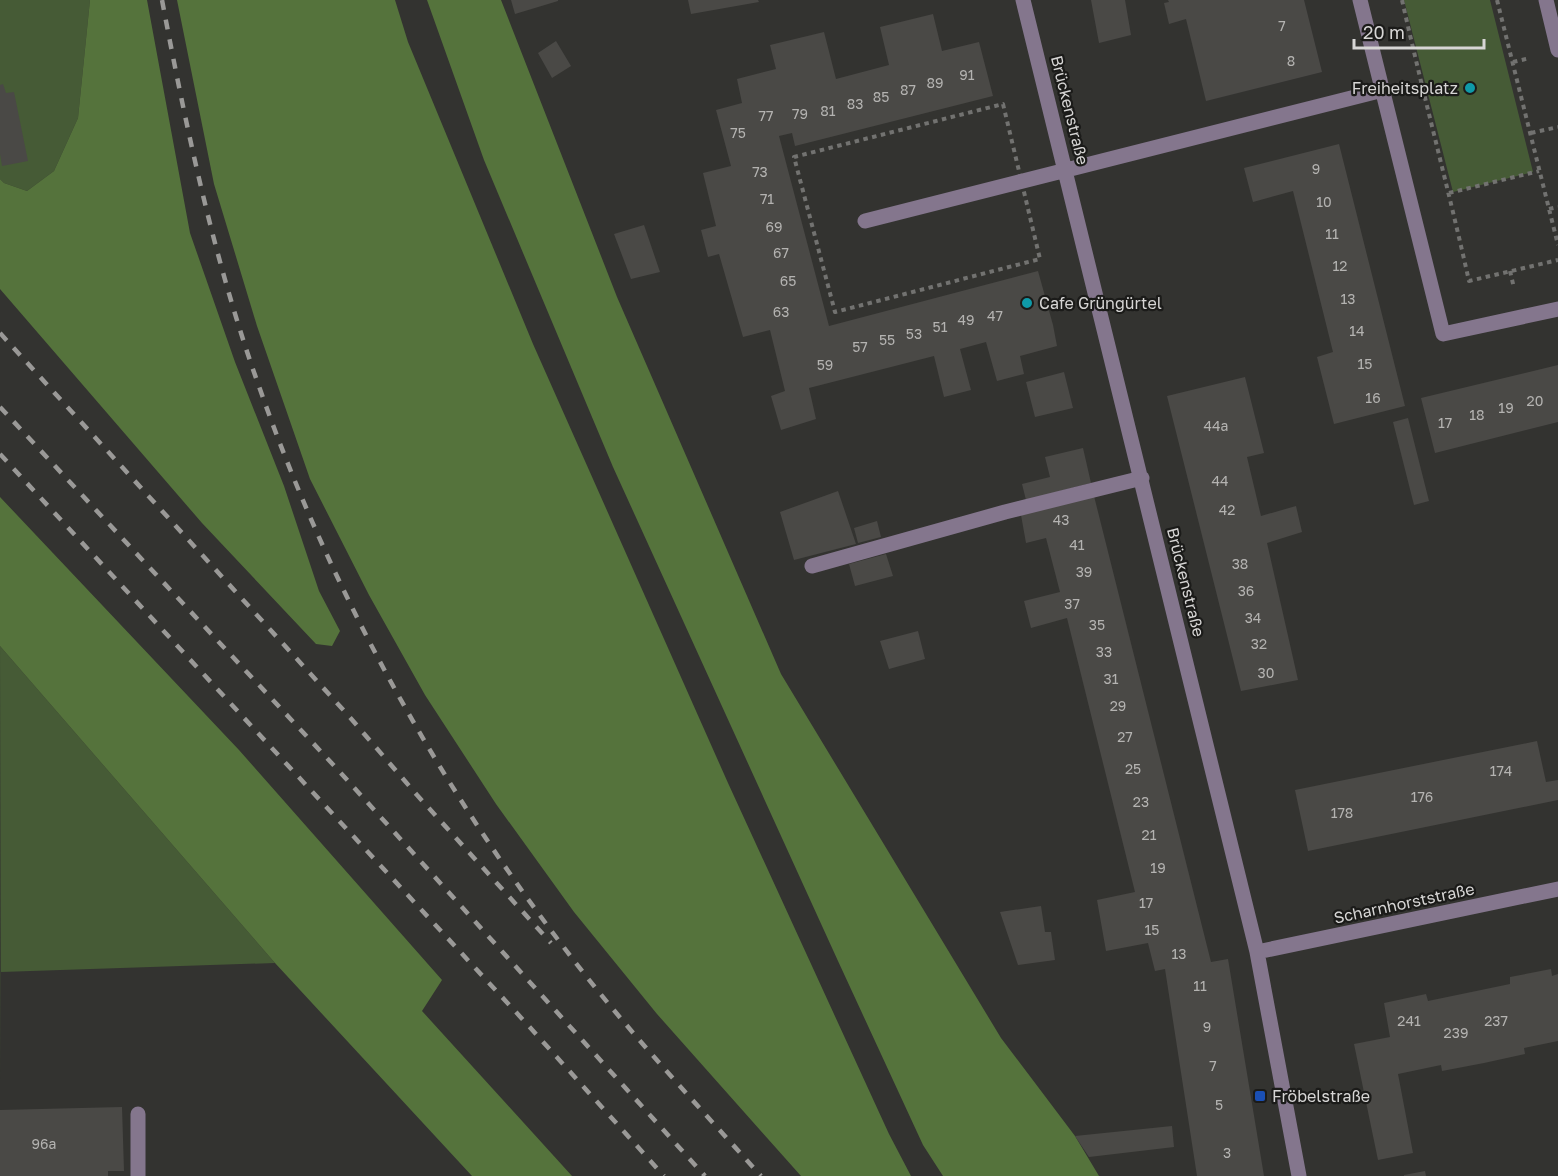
<svg xmlns="http://www.w3.org/2000/svg" width="1558" height="1176" viewBox="0 0 1558 1176" font-family="'Golos Text',sans-serif">
<rect width="100%" height="100%" fill="#333330"/>
<path fill="#465b36" d="M0,0H90L78,118L54,171L27,191L4,183L0,179Z
M1404,0H1490L1533,172L1453,192Z
M0,646L275,963L1,972V1079Z"/>
<path fill="#55733c" d="M90,0H147L190,233L235,362L284,486L319,591L340,631L332,646L316,644L202,523L0,289V179L4,183L27,191L54,171L78,118Z
M177,0H395L408,42L533,344L728,783L889,1134L911,1176H801L657,1014L574,912L496,804L425,695L369,595L310,479L257,326L214,184Z
M427,0H501L617,297L781,674L1001,1038L1075,1136L1099,1176H943L923,1145L838,961L613,467L484,160Z
M0,497L239,750L442,980L422,1011L572,1176H472L275,963L0,646Z"/>
<path fill="#4a4946" d="M511,0H558V1L515,14Z
M688,0H758L759,2L691,14Z
M1091,0H1125L1131,35L1099,43Z
M1168,0H1304L1322,72L1206,101L1186,19L1169,24L1164,3L1169,2Z
M933,14L942,51L979,42L993,96L795,146L792,133L779,136L829,326L1038,271L1053,325L1057,346L1020,356L1024,374L997,381L986,342L960,349L971,390L944,397L934,356L809,388L816,419L781,430L771,396L785,391L770,330L743,337L719,254L708,257L701,230L716,226L703,173L731,166L716,110L742,103L737,79L776,69L770,45L824,32L836,79L889,65L880,27Z
M556,41L571,66L552,78L538,53Z
M3,84L6,93L14,92L28,161L2,166L0,154V85Z
M1339,144L1405,406L1334,424L1317,357L1333,352L1293,191L1253,202L1244,168Z
M644,225L660,272L631,279L614,234Z
M1558,365V422L1435,453L1421,398Z
M1064,372L1073,408L1035,417L1026,382Z
M1245,377L1264,453L1247,457L1261,516L1296,506L1302,532L1267,543L1298,680L1241,691L1167,396Z
M1408,418L1429,501L1414,505L1393,422Z
M1083,448L1091,483L1026,500L1022,484L1050,477L1045,457Z
M838,491L856,544L794,560L780,512Z
M1094,496L1211,962L1228,959L1264,1176H1197L1165,969L1155,971L1148,943L1106,951L1097,900L1135,892L1067,618L1031,628L1024,601L1060,592L1046,538L1026,543L1021,515Z
M877,521L881,537L858,543L854,528Z
M886,554L893,576L855,586L849,564Z
M918,631L925,659L889,669L880,641Z
M1537,741L1546,782L1558,780V800L1308,851L1295,790Z
M1041,906L1045,932H1051L1055,960L1018,965L1000,912Z
M1551,969L1552,976L1558,974V1041L1524,1048L1525,1054L1484,1063L1442,1071L1441,1065L1398,1074L1413,1153L1378,1160L1354,1044L1390,1037L1384,1003L1426,994L1428,1001L1510,984V977Z
M122,1107L124,1171H108V1176H0V1110Z
M1172,1126L1174,1147L1089,1157L1075,1136Z
M1425,1171L1426,1176H1404V1175Z"/>
<g fill="none" stroke-linecap="round" stroke-linejoin="round">
<path stroke="#727270" stroke-width="4" stroke-dasharray="4.5 4.5" stroke-linecap="butt" d="M1402,0C1423,94 1448,187 1469,281L1558,260
M1497,0L1558,245
M1513,62L1530,58
M1003,104L1040,259L835,312L794,157Z
M1531,133L1558,127
M1449,193L1539,171
M1549,209L1558,207
M1510,271L1514,288"/>
<path stroke="#84768d" stroke-width="15" d="M1023,0L1257,952L1299,1176
M1360,0L1443,334L1558,309
M1546,0L1558,50
M865,221L1383,90
M812,566L1005,512L1142,478
M1257,952L1558,889
M138,1114V1176"/>
<path stroke="#9a9997" stroke-width="4.5" stroke-dasharray="10 10" stroke-linecap="butt" d="M162,0C187,132 215,265 261,392C330,588 433,775 559,941C621,1024 692,1099 761,1176
M0,333L347,714L417,795L551,943
M0,407L339,771L705,1176
M0,454L526,1023L664,1176"/>
</g>
<g fill="#0f9aa8" stroke="#1b1b19" stroke-width="2">
<circle cx="1470" cy="88" r="6"/>
<circle cx="1027" cy="303" r="6"/>
</g>
<rect fill="#1a4fb4" stroke="#1b1b19" stroke-width="2" x="1254" y="1090" width="12" height="12" rx="3"/>
<g text-anchor="middle" dominant-baseline="central" stroke-width="4.5" stroke-linejoin="round" paint-order="stroke">
<g font-size="14" fill="#b4b3b1">
<text x="1282" y="25">7</text>
<text x="1291" y="60">8</text>
<text x="967" y="74">91</text>
<text x="935" y="82">89</text>
<text x="908" y="89">87</text>
<text x="881" y="96">85</text>
<text x="855" y="103">83</text>
<text x="828" y="110">81</text>
<text x="800" y="113">79</text>
<text x="766" y="115">77</text>
<text x="738" y="132">75</text>
<text x="1316" y="168">9</text>
<text x="760" y="171">73</text>
<text x="767" y="198">71</text>
<text x="1324" y="201">10</text>
<text x="774" y="226">69</text>
<text x="1332" y="233">11</text>
<text x="781" y="252">67</text>
<text x="1340" y="265">12</text>
<text x="788" y="280">65</text>
<text x="1348" y="298">13</text>
<text x="781" y="311">63</text>
<text x="995" y="315">47</text>
<text x="966" y="319">49</text>
<text x="940" y="326">51</text>
<text x="1357" y="330">14</text>
<text x="914" y="333">53</text>
<text x="887" y="339">55</text>
<text x="860" y="346">57</text>
<text x="1365" y="363">15</text>
<text x="825" y="364">59</text>
<text x="1373" y="397">16</text>
<text x="1535" y="400">20</text>
<text x="1506" y="407">19</text>
<text x="1477" y="414">18</text>
<text x="1445" y="422">17</text>
<text x="1216" y="425">44a</text>
<text x="1220" y="480">44</text>
<text x="1227" y="509">42</text>
<text x="1061" y="519">43</text>
<text x="1077" y="544">41</text>
<text x="1240" y="563">38</text>
<text x="1084" y="571">39</text>
<text x="1246" y="590">36</text>
<text x="1072" y="603">37</text>
<text x="1253" y="617">34</text>
<text x="1097" y="624">35</text>
<text x="1259" y="643">32</text>
<text x="1104" y="651">33</text>
<text x="1266" y="672">30</text>
<text x="1111" y="678">31</text>
<text x="1118" y="705">29</text>
<text x="1125" y="736">27</text>
<text x="1133" y="768">25</text>
<text x="1501" y="770">174</text>
<text x="1422" y="796">176</text>
<text x="1141" y="801">23</text>
<text x="1342" y="812">178</text>
<text x="1149" y="834">21</text>
<text x="1158" y="867">19</text>
<text x="1146" y="902">17</text>
<text x="1152" y="929">15</text>
<text x="1179" y="953">13</text>
<text x="1200" y="985">11</text>
<text x="1409" y="1020">241</text>
<text x="1496" y="1020">237</text>
<text x="1207" y="1026">9</text>
<text x="1456" y="1032">239</text>
<text x="1213" y="1065">7</text>
<text x="1219" y="1104">5</text>
<text x="44" y="1143">96a</text>
<text x="1227" y="1152">3</text>
</g>
<g font-size="16" fill="#d7d6d5" stroke="#1b1b19" text-anchor="start">
<text x="1458" y="88" text-anchor="end">Freiheitsplatz</text>
<text x="1039" y="303">Cafe Grüngürtel</text>
<text x="1272" y="1096">Fröbelstraße</text>
</g>
<g font-size="16" fill="#d7d6d5" stroke="#1b1b19">
<text transform="translate(1070 110) rotate(76)">Brückenstraße</text>
<text transform="translate(1186 582) rotate(76)">Brückenstraße</text>
<text transform="translate(1404 903) rotate(-12)">Scharnhorststraße</text>
</g>
</g>
<path d="M1354 39v9h130v-9" fill="none" stroke="#d7d6d5" stroke-width="3"/>
<text x="1363" y="39" font-size="18" fill="#d7d6d5" stroke="#1b1b19" stroke-width="4.5" paint-order="stroke">20 m</text>
</svg>
